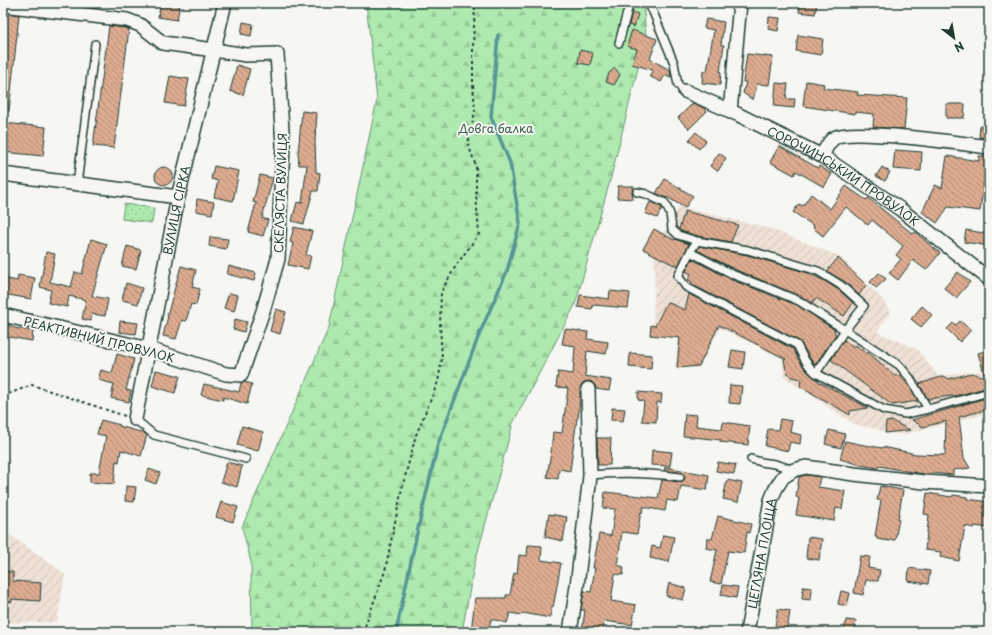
<svg xmlns="http://www.w3.org/2000/svg" width="992" height="635" viewBox="0 0 992 635" font-family="'Playpen Sans',sans-serif">
<defs>
<pattern id="industrial-furrows" width="10" height="10" patternUnits="userSpaceOnUse"><rect width="10" height="10" fill="#eee0d5"/><path d="M-1 1l2-2M0 10L10 0M9 11l2-2" fill="none" stroke="#ccc1b7"/></pattern>
<pattern id="grass-dots" width="8" height="8" patternUnits="userSpaceOnUse"><rect width="8" height="8" fill="#aeeab0"/><path d="M2 2h.1M6 6h.1" fill="none" stroke="#95ca98" stroke-width="1.8" stroke-linecap="round"/></pattern>
<pattern id="forest-firs" width="22" height="20" patternUnits="userSpaceOnUse"><rect width="22" height="20" fill="#aeeab0"/><path d="M5 1l3.5 6h-7zM16 11l3.5 6h-7z" fill="#95ca98"/></pattern>
<pattern id="building-back-hatch" width="6" height="6" patternUnits="userSpaceOnUse"><rect width="6" height="6" fill="#ddab90"/><path d="M-1 5l2 2M0 0l6 6M5-1l2 2" fill="none" stroke="#b38c76"/></pattern>
</defs>
<rect width="100%" height="100%" fill="#f6f6f2"/>
<filter id="ink" filterUnits="userSpaceOnUse"><feTurbulence type="fractalNoise" baseFrequency=".025" numOctaves="2"/><feDisplacementMap in="SourceGraphic" scale="8" xChannelSelector="R" yChannelSelector="G"/><feConvolveMatrix kernelMatrix="1 2 1 2 8 2 1 2 1" color-interpolation-filters="sRGB"/></filter>
<g filter="url(#ink)">
<path fill="url(#industrial-furrows)" d="M679,207L768,228L839,256L881,298L890,312L877,332L917,349L938,376L971,372L989,371V413L901,435L854,424L784,377L782,358L720,328L699,367L675,369L679,325L653,323L655,268L654,248Z
M3,530L65,574L57,622L3,623Z"/>
<path fill="url(#grass-dots)" stroke="#669472" d="M124,204L154,208L152,223L122,219Z"/>
<path fill="url(#forest-firs)" stroke="#669472" d="M366,3H643L646,36L611,177L575,305L513,423L474,566L462,632H252L251,562L242,527L329,327L377,100Z"/>
<g fill="none" stroke-linecap="round" stroke-linejoin="round">
<path stroke="#599695" stroke-width="3.5" d="M396,632L417,533L438,444L479,335L507,271L520,223L510,163L491,117L498,35"/>
</g>
<path fill="url(#building-back-hatch)" stroke="#1f3d34" d="M161,3H180L177,20L158,17Z
M800,3H817L815,14L799,12Z
M632,12L638,14L634,27L629,25Z
M3,13L19,15L9,111H3Z
M769,17L780,18L778,31L768,29Z
M706,19L724,22L721,45H724L720,72H721L720,85L702,83L703,71H707L714,30L704,28Z
M243,22L253,24L251,36L241,34Z
M109,26L125,28L129,29L114,148L93,146Z
M632,30L657,39L650,59L670,70L671,77L665,75L661,82L649,76L653,70L632,64L637,49L627,46Z
M798,35L823,39L821,55L796,51Z
M580,50L593,53L590,65L578,63Z
M747,54L773,57L769,85L757,84L753,100L743,93L746,82H743Z
M237,65L250,69L243,95L230,91Z
M615,68L620,75L614,85L606,82L609,73Z
M170,76L189,79L184,106L165,103Z
M806,81L824,84L823,88L858,92L857,95L907,98L904,129L873,127L874,114L855,112V114L803,106Z
M776,83L788,84L786,99H795L794,108L774,106Z
M693,103L704,108L707,111L689,129L678,118Z
M946,104H965L964,118H946Z
M302,111L317,113L315,141L316,172L320,173L318,191H313L304,224L292,221L297,202L302,203L307,165H299L298,153Z
M3,123L46,127L43,156L3,152Z
M980,126L989,127V138L979,137Z
M696,132L706,141L699,149L689,140Z
M779,146L818,168L819,166L832,174L824,187L796,171L794,175L770,162Z
M895,150L922,152L921,171L893,169Z
M719,153L726,158L718,171L710,166Z
M947,156L979,161V156H989V181H984L980,211L948,207L937,223L922,212L935,185L942,188Z
M214,166L239,171L233,201L214,197L218,181L211,179Z
M155 176a9 9 0 1 1 18 0a9 9 0 1 1-18 0Z
M882,167L890,172L885,181L876,176Z
M260,175L273,178L262,218L268,220L263,236L248,232L256,203L253,202Z
M665,179L693,196L685,208L667,197L666,198L656,193Z
M618,186H634L632,191L633,199L617,198Z
M846,186L866,200L868,198L913,234L915,232L940,253L926,270L913,260L898,280L889,273L901,259L896,255L903,246L872,220L868,225L846,207L823,236L813,228L814,226L793,212L799,204L803,206L811,194L830,209Z
M197,199L214,202L212,214L196,211Z
M650,202L661,207L662,208L657,218L645,213Z
M685,211L738,225L731,242L698,236L681,231L679,229Z
M294,227L312,231L306,255L311,256L308,269L288,265L293,243L290,242Z
M654,229L674,240L675,239L689,244L678,266L675,264L674,265L643,249Z
M966,230L989,234V246L964,242Z
M210,237L228,239L226,249L209,246Z
M91,239L107,244L92,296L108,299L105,316L92,314L91,321L82,319L86,300L69,296L67,307L48,303L51,290L40,287L46,252L55,254L50,282L71,287L75,272L82,274Z
M127,246L141,250L136,269L122,266Z
M699,246L747,255L808,273L821,279L839,290L853,303L844,316L816,298L812,303L801,296L736,270L697,250Z
M838,258L866,285L859,295L845,282L827,271Z
M692,259L732,280L797,305L835,330L834,332L836,334L815,365L809,357L801,343L799,341L691,284L692,282L688,280L691,274L686,271Z
M181,266L196,270L192,287L200,289L196,305L191,304L186,321L182,320L176,339L163,336L168,316H167Z
M229,266L256,273L254,281L227,274Z
M958,272L970,282L956,298L944,288Z
M879,273L886,279L876,288L870,282Z
M18,275L35,278L31,299L3,294V278L17,281Z
M126,283L142,288L138,304L122,300Z
M610,291L630,293L628,308L593,305L592,309L578,307L580,295L609,299Z
M229,293L238,295L234,311L224,308Z
M689,294L793,349L801,363L806,370L819,382L868,408L850,411V415L800,386L801,379L791,377L786,370L784,359H786L719,325L699,366L677,368L680,338L650,335L651,325L655,326L667,302L685,310Z
M922,306L932,315L921,327L911,319Z
M276,309L286,312L280,334L270,331Z
M235,319L247,322L244,332L233,329Z
M120,321L138,323L136,334L119,332Z
M960,321L971,330L960,342L947,329L953,323L956,325Z
M3,323L15,328L33,331L32,341L3,336Z
M565,329L588,332L587,339L608,342L606,354L587,351L585,376L611,380L609,391L596,389L595,385L592,382L588,381L584,382L581,385L580,389V399L578,418H577L570,471L559,469L558,479L547,477L551,452L553,432L562,433L568,388L556,387L558,372L573,374L575,346L562,344Z
M844,340L853,347L856,345L867,354L868,352L895,376L900,375L910,387L918,401L892,405L831,360Z
M732,350L745,352L743,369L729,367Z
M989,350V387L959,395L928,399L919,384L944,376L949,379L971,373L985,377L978,353Z
M630,353L652,355L651,369L629,367Z
M117,354L134,359L126,390L131,391L129,402L111,398L114,384L98,380L101,370L112,373Z
M156,370L180,376L175,393L152,386Z
M244,382L252,384L247,404L223,397V400L201,395L204,384L239,392L241,383Z
M730,385L742,386L740,404L729,403Z
M638,392L662,394L661,403L657,402L656,422L642,421L644,401L638,400Z
M989,397V409L959,417L964,458L970,468L953,470V475L931,473V474H924L911,472L879,466L878,468L860,465L840,459L845,441L859,444L882,448L883,447L916,454L945,455L946,421L923,427L912,420Z
M612,408L625,409L623,421L611,420Z
M685,414L697,415L696,426L722,429L723,422L750,426L748,445L720,442L721,440L683,436Z
M780,419L792,421L790,432L801,435L800,444L790,442L788,451L765,446L768,429L778,430Z
M101,420L120,425L119,426L144,433L147,435L141,456L121,450L119,462L116,461L114,484L90,482V473H99L106,436L97,434Z
M892,421L910,430L885,433L886,422Z
M242,426L263,432L258,451L237,445Z
M829,430L845,434L841,448L825,444Z
M597,438H611L610,465H598Z
M652,450L672,452L670,466L651,465Z
M227,462L242,466L237,487L221,482Z
M718,462L736,465L734,474L716,471Z
M665,467L709,475L707,490L681,486L678,502L667,500L665,511L643,507L642,513L641,512L637,534L622,532L617,565L624,567L623,575L615,574L611,601L636,605L632,625L604,621L603,632H582L585,610H581L584,591L591,592L595,568H593L599,534L611,536L615,509L603,508L605,492L658,498L662,480L680,482L684,480L685,478L684,475L683,473L664,470Z
M149,469L160,473L156,484L145,480Z
M806,475L820,477L818,487L845,491L842,509L836,508L834,521L796,515L799,498L796,497L799,477Z
M727,480L742,483L738,502L723,499Z
M126,486L136,487L134,502L125,501Z
M880,486L903,490L898,519H899L895,540H890V541L883,540L877,539V537H875L881,500H877Z
M927,493L952,497L953,495L967,497V499L989,502V528L975,526L974,528L965,526L959,561L940,557L941,552L925,550L929,515L924,514Z
M221,502L238,507L233,522L216,517Z
M549,514L567,517L563,541L545,537Z
M718,516L751,524L749,533L747,532L744,553L728,551L721,584L710,582L717,550L706,548L707,539H712Z
M663,535L674,537L669,562L650,558L652,546L660,548Z
M808,537L822,539L819,560L806,558Z
M528,545L542,546L541,560L561,563L553,608L552,607L550,618L523,613L522,615L510,613L507,623L491,619L488,632H471L475,598H506V595H510L514,573L517,574L519,555L527,556Z
M860,556L870,557L868,568L880,570L878,581L866,580L863,595L854,593Z
M909,568L930,571L928,584L908,581Z
M3,571L13,572V581L41,583L40,601L12,599V602L3,601Z
M669,583L686,588L683,600L666,596Z
M723,585L738,587L736,598L721,595Z
M803,587L812,588L811,600L802,599Z
M841,591L850,593L847,606L838,604Z
M778,609L790,611L787,632H774Z
M846,620L856,621L854,632H844Z"/>
<g fill="none" stroke-linecap="round" stroke-linejoin="round">
<g stroke="#1f3d34" stroke-width="10">
<path id="service" d="M648,3L653,12L674,63L678,85L685,91
M619,43L629,5L631,3
M77,184L95,44
M637,192L646,194L665,203L670,214L672,229L678,235L697,241
M690,252L734,275L768,288L799,301L845,330L899,365L910,378L928,409
M816,373L845,330L864,306L842,286L818,271L748,250L697,241L690,252L678,276L686,287L797,345C802,355 807,366 816,373L884,410L906,414L928,409L989,392
M135,419L154,435L246,459
M751,459L761,462L775,464L794,470
M590,475C620,472 650,473 680,477"/>
</g>
<g stroke="#1f3d34" stroke-width="16">
<g id="minor">
<path d="M3,5L127,20L140,25L163,43L214,50L246,55L277,54L283,145L278,259L263,311L241,375L226,374L149,349L3,315"/>
<path id="s1" d="M685,91L737,114L822,156L900,209L989,279"/>
<path d="M730,112L740,3"/>
<path d="M822,156C825,150 828,142 834,138C849,127 964,144 989,147"/>
<path d="M3,174L178,197"/>
<path id="s2" d="M135,419L178,197L225,3"/>
<path d="M570,632L577,586L590,476L588,389"/>
<path id="s3" d="M747,632L771,500L776,488L783,477L794,470L806,467L854,474L924,482L989,486"/>
</g>
</g>
<path stroke="#1f3d34" stroke-width="2" stroke-dasharray="3 3" stroke-linecap="butt" d="M3,396L32,385L125,416
M363,632L385,571L402,488L416,435L438,382L442,358L440,326L441,292L457,264L479,234L476,195V166L468,144L475,111L473,84V48L475,3"/>
<use href="#service" stroke="#f6f6f2" stroke-width="7"/>
<use href="#minor" stroke="#f6f6f2" stroke-width="13"/>
</g>
</g>
<g text-anchor="middle" dominant-baseline="central" stroke-width="4" stroke-linejoin="round" paint-order="stroke">
<g font-size="12" fill="#3c604d" stroke="#f6f6f2">
<text x="496" y="128">Довга балка</text>
</g>
<g font-size="12" fill="#1f3d34" stroke="#f6f6f2">
<text stroke="none"><textPath href="#s1" startOffset="180">СОРОЧИНСЬКИЙ ПРОВУЛОК</textPath></text>
<text transform="translate(280 193) rotate(-88)">СКЕЛЯСТА ВУЛИЦЯ</text>
<text stroke="none"><textPath href="#s2" startOffset="213">ВУЛИЦЯ СІРКА</textPath></text>
<text transform="translate(99 339) rotate(14)">РЕАКТИВНИЙ ПРОВУЛОК</text>
<text stroke="none"><textPath href="#s3" startOffset="80">ЦЕГЛЯНА ПЛОЩА</textPath></text>
</g>
</g>
<rect width="992" height="635" fill="none" stroke="#f6f6f2" stroke-width="16"/>
<rect x="8" y="8" width="976" height="619" fill="none" stroke="#1f3d34" stroke-width="1.5" filter="url(#ink)"/>
<g transform="translate(954 38) rotate(149)" stroke="#f6f6f2" stroke-width="3" paint-order="stroke">
<path d="M0-3L7 15L0 10L-7 15Z" fill="#1f3d34"/>
<text y="-6" font-size="11" font-weight="bold" text-anchor="middle" fill="#1f3d34">N</text>
</g>
</svg>
